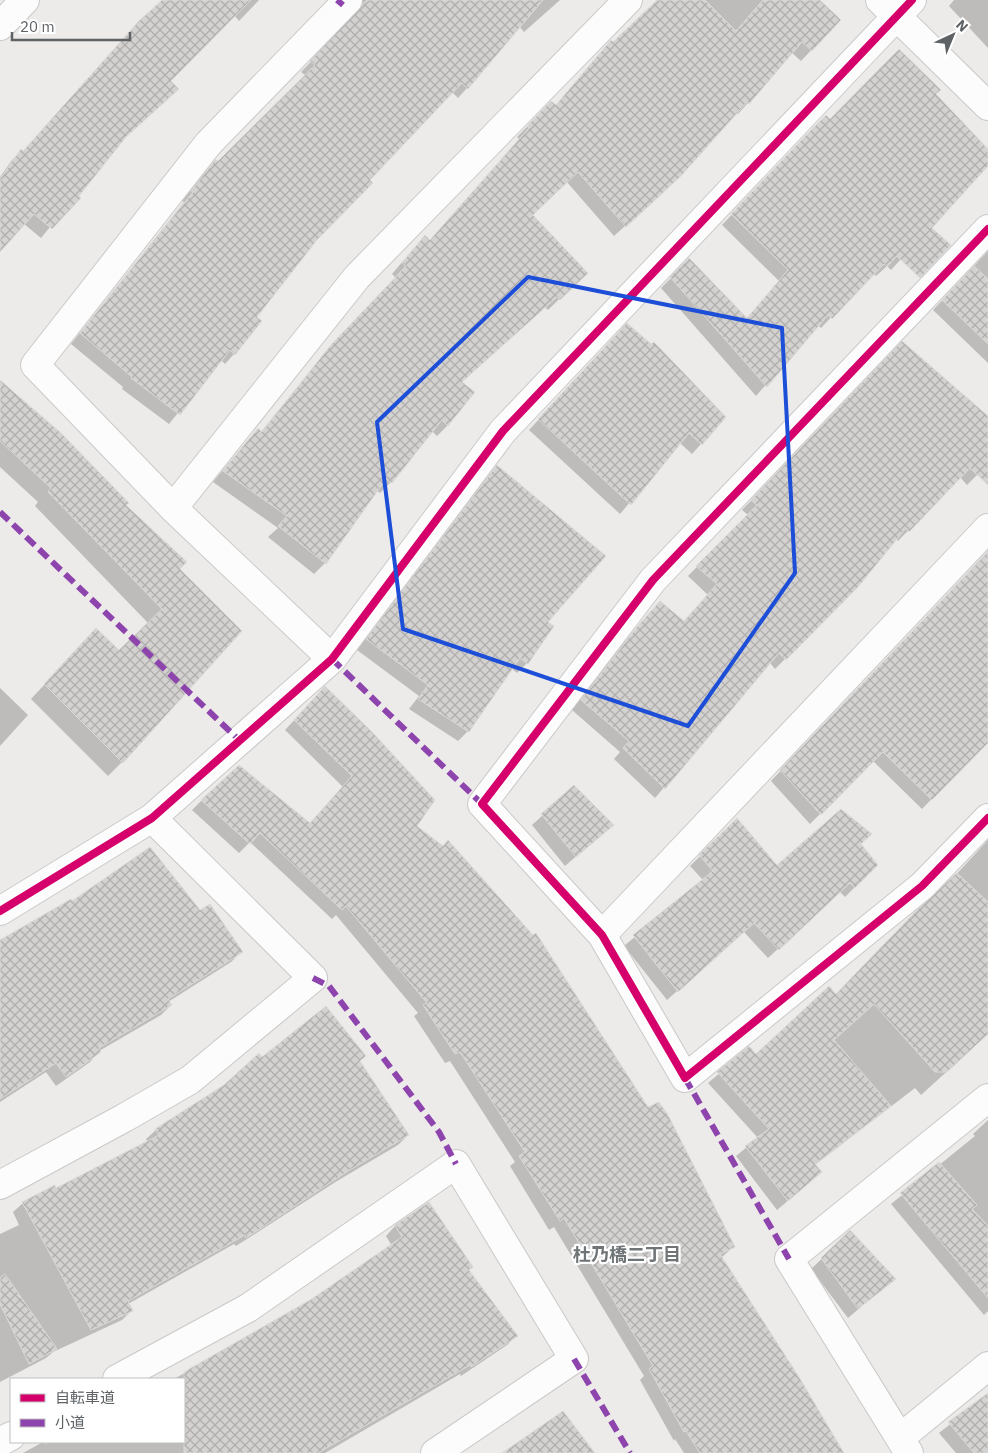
<svg xmlns="http://www.w3.org/2000/svg" width="988" height="1453" viewBox="0 0 988 1453" font-family="'IBM Plex Sans','Noto Sans JP',sans-serif">
<defs>
<pattern id="building-cross-hatch" width="8" height="8" patternUnits="userSpaceOnUse" patternTransform="scale(1.25)"><rect width="8" height="8" fill="#d4d2d1"/><path d="M0 0l8 8M0 8l8-8" fill="none" stroke="#afaead"/></pattern>
</defs>
<rect width="100%" height="100%" fill="#edebe9"/>
<path fill="#0003" d="M164,0H259L239,21L234,15L169,81L41,238L24,224L0,250V177L12,160L21,151L23,152Z
M362,0H560L524,32L519,26L467,88L458,98L452,92L368,180L317,239L255,317L234,354L225,364L221,360L169,424L122,389L123,387L71,344L184,202L182,201L206,171L216,161L218,163L306,76L301,72L349,22L362,7L358,4Z
M659,0H818L840,20L801,61L791,52L748,103L738,114L736,113L668,187L614,236L566,181L531,215L586,273L548,310L545,307L461,382L448,425L437,436L432,431L391,482L380,493L376,490L325,563L314,574L268,537L278,528L213,482L247,441L258,430L261,432L320,359L396,278L392,274L414,248L425,237L430,241L519,139L517,137L551,102L556,106L613,44Z
M954,0H988V48L949,6Z
M934,95L988,150V164L891,270L887,266L876,276L873,273L821,328L818,325L756,396L661,288L689,260L747,319L779,281L722,225L797,145L830,121Z
M988,251V363L933,310Z
M617,335L701,444L692,454L680,443L620,514L529,430Z
M893,353L988,417V464L967,485L960,477L898,541L896,538L857,587L775,669L770,663L655,798L614,759L620,752L572,710L627,639L650,612L684,622L708,595L688,576L748,515L742,510Z
M0,400L125,505L178,569L122,762L108,776L31,699L82,644L119,652L148,623L35,506L38,502L0,467Z
M497,466L546,622L527,663L517,673L511,668L468,731L458,741L409,709L419,696L357,650L488,476Z
M988,551V744H985L922,809L873,761L810,824L771,781Z
M0,688L28,715L0,746Z
M315,698L415,826L733,1247L721,1258L830,1453H684L675,1439L674,1441L640,1380L644,1376L554,1227L549,1230L510,1166L515,1162L450,1061L445,1063L414,1016L418,1013L336,915L332,919L250,842L239,853L192,810L202,800L309,824L343,787L285,730Z
M574,787L612,825L565,866L532,825Z
M737,820L777,866L877,865L845,897L840,892L768,958L744,932L667,1000L624,946L703,880L690,866Z
M988,840V1015L953,1066L921,1095L915,1088L815,1165L810,1182L777,1210L736,1156L758,1138L708,1083L749,1048L756,1056L836,995L952,879Z
M72,903L200,912L241,952L231,962L168,1002L171,1005L161,1015L99,1051L90,1062L56,1086L46,1072L0,1102V940Z
M262,1059L358,1062L408,1135L398,1145L337,1181L236,1246L234,1244L128,1304L132,1310L122,1320L53,1352L46,1358L0,1382V1234L19,1225L13,1212L23,1203L56,1189L148,1143L146,1139L156,1130L225,1086Z
M988,1120V1311L984,1315L891,1204L975,1136L973,1134Z
M429,1204L468,1270L517,1335L507,1345L461,1376L460,1374L325,1453H23L43,1442L46,1444L50,1442H184V1379H174L311,1302L392,1246L386,1236L395,1226Z
M850,1232L894,1279L848,1318L811,1269Z
M988,1394V1453H956L939,1433Z"/>
<path fill="url(#building-cross-hatch)" stroke="#dcdad8" d="M162,0H251L171,81L179,89L126,137L79,196L81,198L52,229L34,214L0,252V179L21,149L23,151L139,21Z
M367,0H543L468,89L462,83L370,180L373,183L317,240L257,317L262,321L235,355L230,350L180,415L131,378L132,377L80,333L193,192L191,191L215,160L218,161L315,65L310,61Z
M657,0H705L736,31L763,0H820L841,20L812,51L802,42L749,104L747,102L681,176L626,227L578,172L533,215L588,273L560,300L557,297L462,382L475,392L448,426L442,420L392,483L386,479L326,564L278,526L287,516L223,471L258,428L262,432L330,346L406,266L402,263L425,235L430,240L529,128L527,126L551,101L556,105L611,40L613,42Z
M899,49L941,90L936,94L988,149V166L932,228L951,245L920,278L897,256L887,267L884,264L832,319L828,315L767,387L670,277L689,258L747,318L788,270L731,214L807,134L826,115L830,119Z
M974,266L988,279V344L942,300Z
M627,323L651,344L654,342L726,417L702,445L689,433L631,505L538,419Z
M902,341L988,416V485L970,468L909,532L906,528L858,587L786,660L779,653L665,789L623,748L629,741L581,700L637,627L660,601L684,621L717,584L696,566L757,505L751,500Z
M0,380L61,433L129,503L126,505L187,562L180,569L242,631L123,763L44,684L96,628L119,650L162,609L48,492L51,488L0,441Z
M497,465L606,556L548,622L554,626L528,664L520,658L469,732L418,699L428,685L366,639Z
M988,552V743L932,800L883,752L821,815L780,770Z
M325,686L374,734L435,800L417,826L443,846L448,840L533,935L536,933L648,1107L659,1102L668,1115L735,1247L720,1254L799,1377L844,1453H700L686,1431L684,1432L649,1369L653,1366L564,1218L560,1221L519,1156L525,1152L460,1052L455,1054L423,1005L427,1003L346,906L342,910L260,833L250,844L201,800L239,765L310,823L352,776L294,720Z
M574,785L614,825L576,857L541,814Z
M841,809L872,834L861,844L878,865L855,888L850,883L779,950L754,923L678,992L633,935L713,871L699,855L737,818L777,865Z
M150,847L200,910L210,904L243,952L168,999L172,1005L99,1048L101,1052L66,1077L56,1063L0,1099V940L71,899L72,901Z
M957,873L988,902V1034L947,1072H935L874,1004L834,1040L891,1106L815,1164L822,1172L788,1201L745,1146L769,1129L717,1072L749,1046L756,1054L829,986L836,994L916,911Z
M326,1006L366,1056L360,1061L409,1135L348,1171L246,1238L245,1235L128,1301L133,1311L91,1330L22,1202L55,1185L56,1188L159,1135L155,1129L224,1085L259,1053L262,1057Z
M939,1162L977,1205L972,1209L988,1226V1298L900,1193Z
M429,1202L473,1267L469,1270L518,1336L471,1367L470,1365L318,1453H184V1372L310,1300L402,1237L395,1225Z
M850,1230L896,1279L858,1309L821,1258Z
M5,1274L57,1349L29,1364L0,1304V1278Z
M988,1393V1453H974L948,1422Z
M563,1411L595,1453H502Z"/>
<g fill="none" stroke-linecap="round" stroke-linejoin="round">
<g stroke="#cac9c8" stroke-width="30">
<path id="minor" d="M880,0L988,106
M0,26L25,0
M988,229L653,580L482,804L602,935L685,1078L922,886L988,818
M173,508L357,277L628,0
M332,659L173,508L35,365L208,144L348,0
M0,911L152,818L332,659L503,431L912,0
M602,935L988,528
M0,1185L124,1118L190,1080L313,978L152,818
M117,1379L248,1308L456,1164L574,1359L435,1453
M900,1438L988,1366
M0,1442L11,1436
M909,1453L789,1259L988,1098"/>
</g>
<use href="#minor" stroke="#fcfcfc" stroke-width="28"/>
<path stroke="#8e44ad" stroke-width="6" stroke-dasharray="12 6" stroke-linecap="butt" d="M337,0L343,5
M0,512L239,740
M332,659L482,804
M313,978L329,986L439,1132L456,1164
M685,1078L789,1259
M574,1359L630,1453"/>
<g stroke="#fff" stroke-width="11">
<path id="cycleway" d="M988,229L653,580L482,804L602,935L685,1078L922,886L988,818
M0,911L152,818L332,659L503,431L912,0"/>
</g>
<use href="#cycleway" stroke="#d6006c" stroke-width="8"/>
</g>
<path fill="none" stroke="#1d4ed8" stroke-width="4" stroke-linejoin="round" d="M528,277L782,328L795,573L688,726L403,629L377,422Z"/>
<g text-anchor="middle" dominant-baseline="central" stroke-width="4.5" stroke-linejoin="round" paint-order="stroke">
<g font-size="18" font-weight="bold" fill="#6f7477" stroke="#fff">
<text x="627" y="1254">杜乃橋二丁目</text>
</g>
</g>
<rect x="10" y="1378" width="175" height="65" fill="#ffffff" stroke="#bfc0c1"/>
<rect x="20" y="1394" width="25" height="8" fill="#d6006c" stroke="#bfc0c1"/>
<text x="55" y="1403" font-size="15" fill="#5e6265">自転車道</text>
<rect x="20" y="1419" width="25" height="8" fill="#8e44ad" stroke="#bfc0c1"/>
<text x="55" y="1428" font-size="15" fill="#5e6265">小道</text>
<g transform="translate(953 35) rotate(44)" stroke="#ffffff" stroke-width="4" paint-order="stroke">
<path d="M0-4L9 19L0 12L-9 19Z" fill="#5e6265"/>
<text y="-8" font-size="14" font-weight="bold" text-anchor="middle" fill="#5e6265">N</text>
</g>
<path d="M12 32v8h118v-8" fill="none" stroke="#5e6265" stroke-width="2.5"/>
<text x="20" y="32" font-size="15" fill="#5e6265" stroke="#ffffff" stroke-width="4" paint-order="stroke">20 m</text>
</svg>
